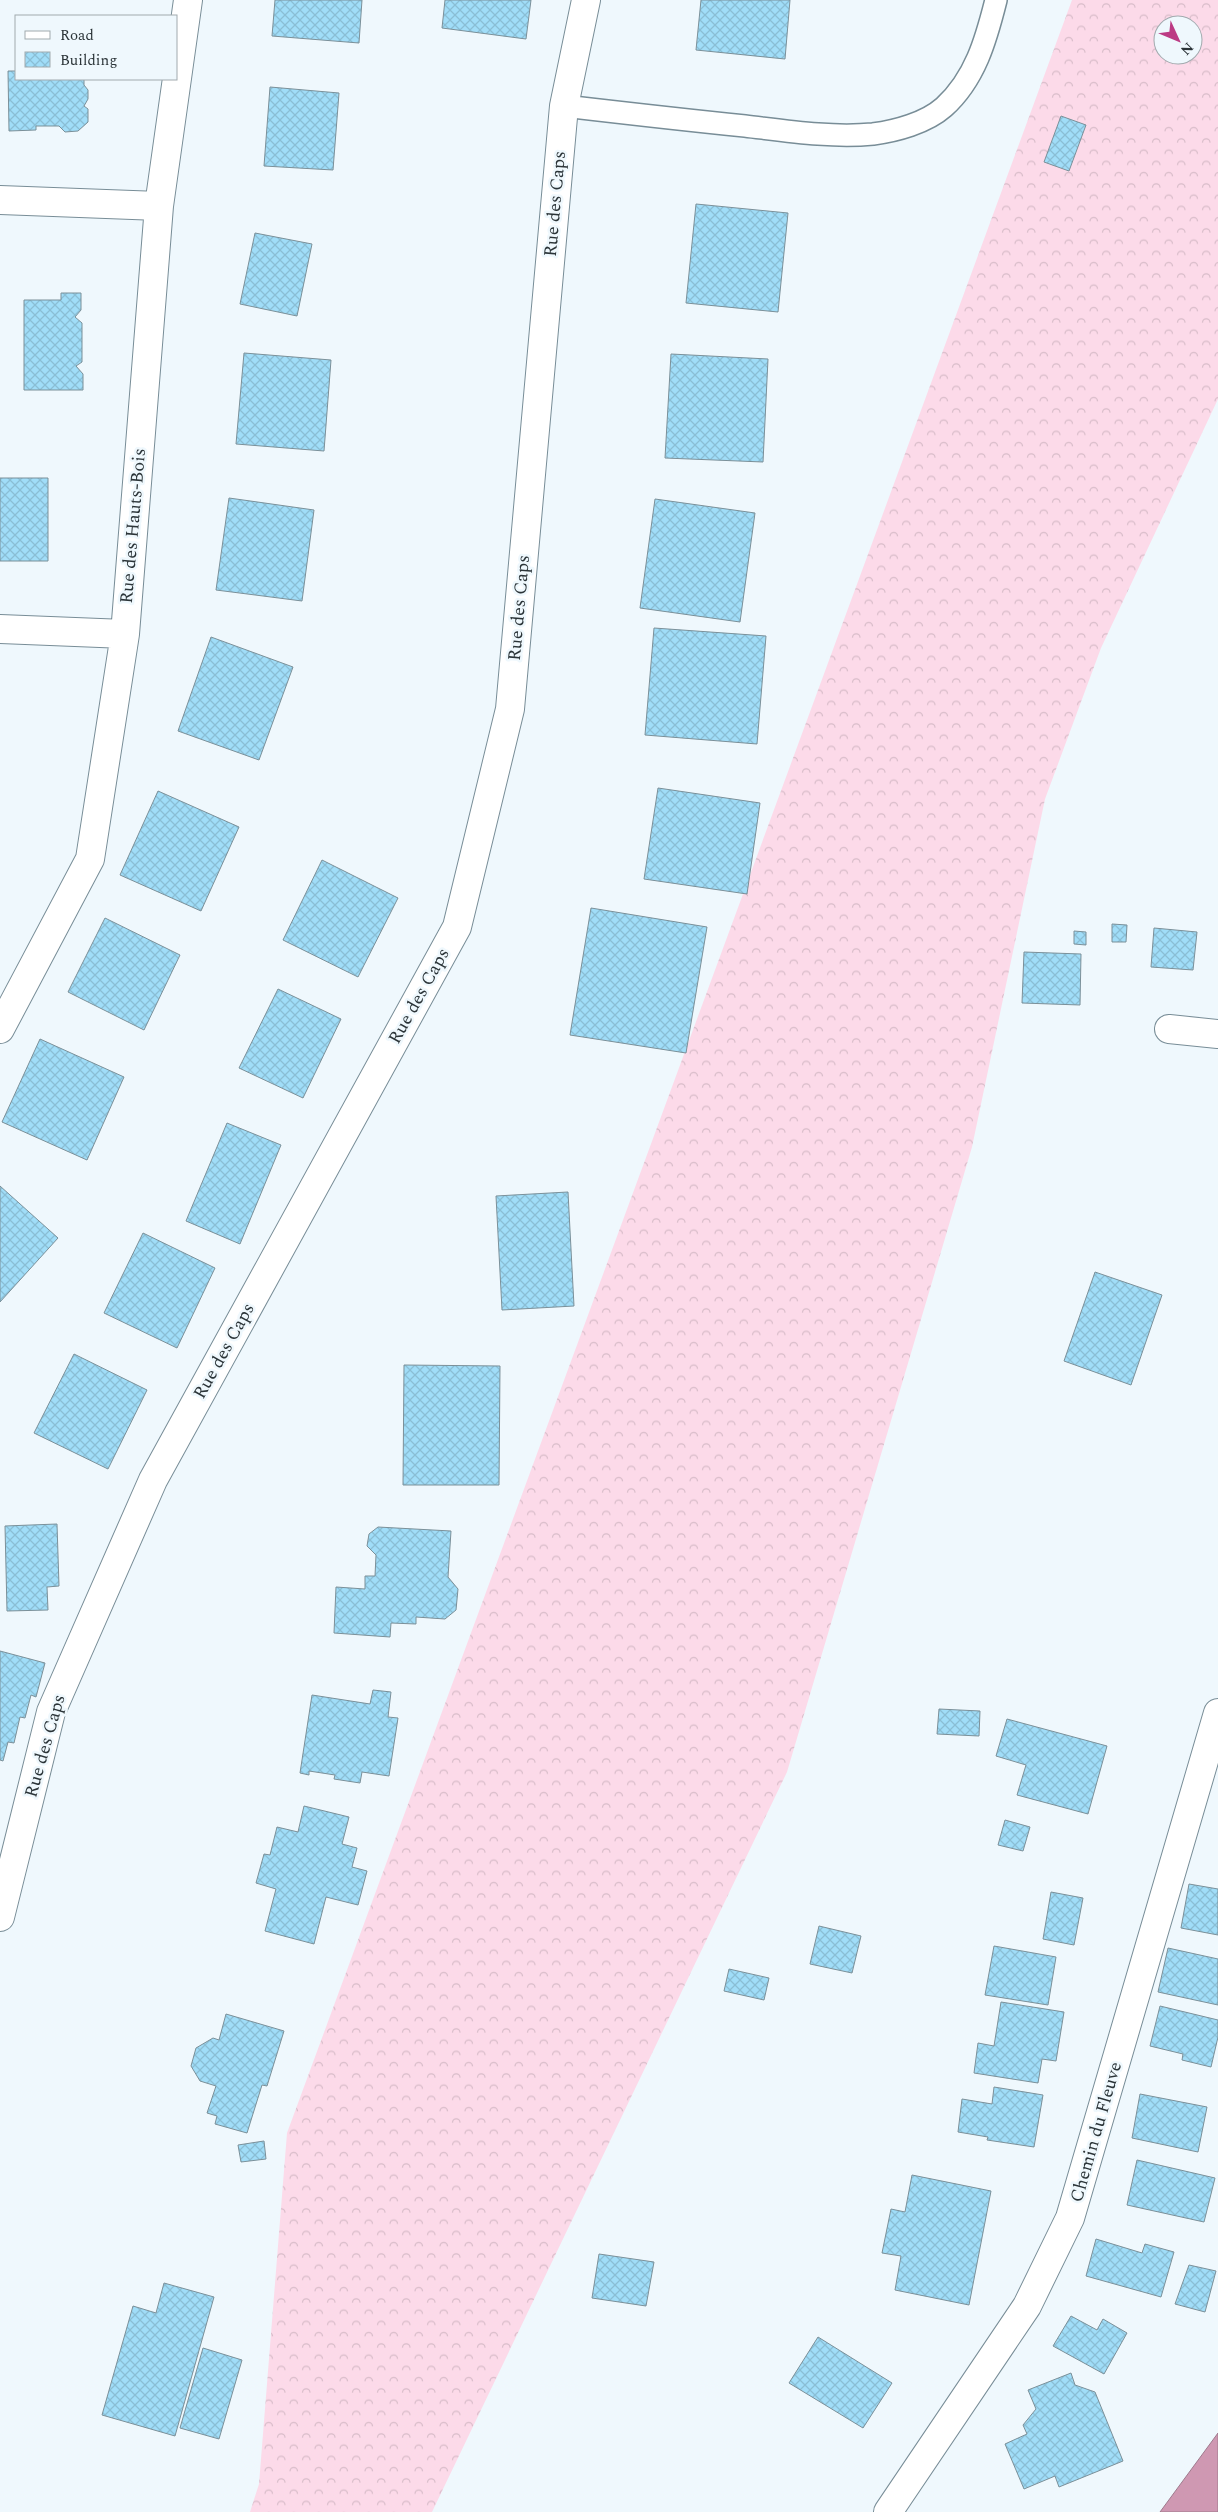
<svg xmlns="http://www.w3.org/2000/svg" width="1218" height="2512" viewBox="0 0 1218 2512" font-family="Spectral,serif">
<defs>
<pattern id="forest-crowns" width="20" height="18" patternUnits="userSpaceOnUse" patternTransform="scale(1.25)"><rect width="20" height="18" fill="#fcdae9"/><path d="M2 6a3 3 0 1 1 6 0M12 15a3 3 0 1 1 6 0" fill="none" stroke="#d8bcc9"/></pattern>
<pattern id="building-cross-hatch" width="8" height="8" patternUnits="userSpaceOnUse" patternTransform="scale(1.25)"><rect width="8" height="8" fill="#a0ddf8"/><path d="M0 0l8 8M0 8l8-8" fill="none" stroke="#8abed5"/></pattern>
</defs>
<rect width="100%" height="100%" fill="#eff8fd"/>
<path fill="url(#forest-crowns)" fill-rule="evenodd" d="M1072,0H1218V399L1101,648L1045,799L972,1147L787,1772L432,2512H250L259,2484L287,2133ZM1163,25H1193V55H1163Z"/>
<path fill="#cf98b2" stroke="#9e7a8d" d="M1218,2433V2512H1160Z"/>
<path fill="url(#building-cross-hatch)" stroke="#7b9099" d="M275,0H362L359,43L272,36Z
M445,0H531L526,39L442,28Z
M701,0H790L785,59L696,50Z
M8,71H16V79H84V85L88,90V99L84,106L88,109V122L78,131L65,132L59,126H36V130L9,131Z
M270,87L339,93L333,170L264,166Z
M1061,116L1086,125L1069,171L1044,162Z
M696,204L788,213L778,312L686,303Z
M255,233L312,244L297,316L240,304Z
M61,293H81V310L75,317L82,323V362L76,366L83,374V390H24V300H61Z
M244,353L331,360L324,451L236,444Z
M671,354L768,359L763,462L665,458Z
M0,478H48V561H0Z
M229,498L314,510L302,601L216,590Z
M655,499L755,513L740,622L640,608Z
M654,628L766,636L757,744L645,735Z
M211,637L293,667L259,760L178,731Z
M658,788L760,803L747,894L644,879Z
M158,791L239,827L201,911L120,875Z
M322,860L398,898L358,977L283,940Z
M591,908L707,927L686,1053L570,1035Z
M105,918L180,955L144,1030L68,992Z
M1112,924L1127,925L1126,942H1112Z
M1154,928L1197,932L1193,970L1151,967Z
M1074,931L1086,932V945L1074,944Z
M1024,952L1081,954L1080,1005L1022,1003Z
M278,989L341,1019L303,1098L239,1068Z
M40,1039L124,1077L87,1160L2,1122Z
M227,1123L281,1145L240,1244L186,1221Z
M0,1186L58,1238L0,1302Z
M568,1192L574,1306L502,1310L496,1196Z
M143,1233L215,1268L177,1348L104,1313Z
M1095,1272L1162,1295L1131,1385L1064,1361Z
M74,1354L147,1390L108,1469L34,1433Z
M404,1365L500,1366L499,1485H403Z
M57,1524L59,1586L47,1587L48,1610L7,1611L5,1526Z
M378,1527L451,1531L448,1577L458,1589L456,1610L445,1619L416,1617V1624L391,1623L390,1637L334,1633L336,1587L365,1589V1576H375L376,1555L367,1546L369,1534Z
M0,1651L45,1663L36,1697L31,1695L25,1718L20,1717L14,1743L8,1742L3,1761L0,1760Z
M373,1690L391,1692L388,1717L398,1718L389,1776L362,1772L360,1783L334,1779L335,1775L309,1771V1775L300,1773L312,1695L370,1704Z
M939,1709L980,1711L979,1736L937,1734Z
M1007,1719L1107,1746L1088,1814L1017,1795L1026,1765L996,1756Z
M304,1806L349,1817L342,1844L357,1848L352,1867L367,1871L358,1905L326,1897L314,1944L265,1931L276,1889L256,1883L264,1854L270,1855L277,1827L298,1832Z
M1005,1820L1030,1827L1023,1851L998,1845Z
M1189,1884L1218,1889V1935L1181,1928Z
M1051,1892L1083,1898L1074,1945L1043,1939Z
M819,1926L861,1936L852,1973L810,1964Z
M994,1946L1056,1957L1048,2005L985,1995Z
M1168,1948L1218,1959V2005L1158,1992Z
M729,1969L769,1978L764,2000L724,1991Z
M1001,2002L1064,2012L1056,2061L1042,2059L1038,2083L974,2073L978,2043L994,2046Z
M1160,2006L1218,2020V2037L1211,2067L1182,2060L1183,2054L1150,2046Z
M226,2014L284,2031L267,2086L262,2085L247,2133L215,2124L217,2116L207,2113L216,2086L200,2081L191,2066L196,2048L213,2038L219,2040Z
M994,2087L1043,2095L1034,2147L987,2140L988,2137L958,2132L962,2099L992,2104Z
M1140,2094L1207,2107L1198,2152L1132,2138Z
M264,2141L266,2159L241,2162L238,2145Z
M1137,2160L1215,2178L1204,2222L1127,2205Z
M912,2175L991,2191L969,2305L895,2290L901,2256L882,2253L891,2209L905,2212Z
M1096,2239L1142,2253L1145,2244L1174,2252L1161,2297L1086,2276Z
M599,2254L654,2262L646,2306L592,2298Z
M1189,2265L1216,2271L1205,2312L1175,2304Z
M164,2283L214,2297L175,2436L102,2415L133,2306L156,2313Z
M1071,2316L1097,2330L1103,2319L1127,2333L1104,2374L1053,2346Z
M818,2337L892,2383L863,2428L789,2383Z
M203,2348L242,2360L219,2439L180,2428Z
M1071,2373L1075,2385L1095,2392L1123,2461L1059,2487L1055,2476L1024,2489L1005,2444L1027,2434L1023,2425L1036,2409L1028,2390Z"/>
<g fill="none" stroke-linecap="round" stroke-linejoin="round">
<g stroke="#788d97" stroke-width="24">
<path id="service" d="M564,106C624,113 685,120 745,126C787,131 831,138 873,134C896,131 926,123 944,107C975,79 986,40 996,0"/>
</g>
<g stroke="#788d97" stroke-width="30">
<path id="minor" d="M0,200L159,206
M0,629L125,634
M0,1029L90,859L125,634L159,206L188,0
M1169,1029L1218,1034
M0,1917L51,1712L153,1480L457,927L510,709L564,106L586,0"/>
</g>
<g stroke="#788d97" stroke-width="30">
<path id="tertiary" d="M888,2512L1027,2306L1070,2218L1218,1713"/>
</g>
<use href="#service" stroke="#fff" stroke-width="21"/>
<use href="#minor" stroke="#fff" stroke-width="28"/>
<use href="#tertiary" stroke="#fff" stroke-width="28"/>
</g>
<g text-anchor="middle" dominant-baseline="central" stroke-width="5" stroke-linejoin="round" paint-order="stroke">
<g font-size="18" fill="#2b3438" stroke="#eff8fd">
<text transform="translate(555 204) rotate(-85)">Rue des Caps</text>
<text transform="translate(133 526) rotate(-85)">Rue des Hauts-Bois</text>
<text transform="translate(519 608) rotate(-85)">Rue des Caps</text>
<text transform="translate(419 996) rotate(-61)">Rue des Caps</text>
<text transform="translate(224 1351) rotate(-61)">Rue des Caps</text>
<text transform="translate(45 1746) rotate(-74)">Rue des Caps</text>
<text transform="translate(1096 2132) rotate(-74)">Chemin du Fleuve</text>
</g>
</g>
<rect x="15" y="15" width="162" height="65" fill="#eff8fd" stroke="#a1aaae"/>
<rect x="25" y="31" width="25" height="8" fill="#ffffff" stroke="#a1aaae"/>
<text x="60" y="40" font-size="15" fill="#2b3438">Road</text>
<rect x="25" y="52" width="25" height="15" fill="url(#building-cross-hatch)" stroke="#a1aaae"/>
<text x="60" y="65" font-size="15" fill="#2b3438">Building</text>
<g transform="translate(1178 40) rotate(134)"><circle r="24" fill="#eff8fd" stroke="#a1aaae"/>
<path d="M0-4L9 19L0 12L-9 19Z" fill="#bc3b84"/>
<text y="-8" font-size="14" font-weight="bold" text-anchor="middle" fill="#2b3438">N</text>
</g>
</svg>
